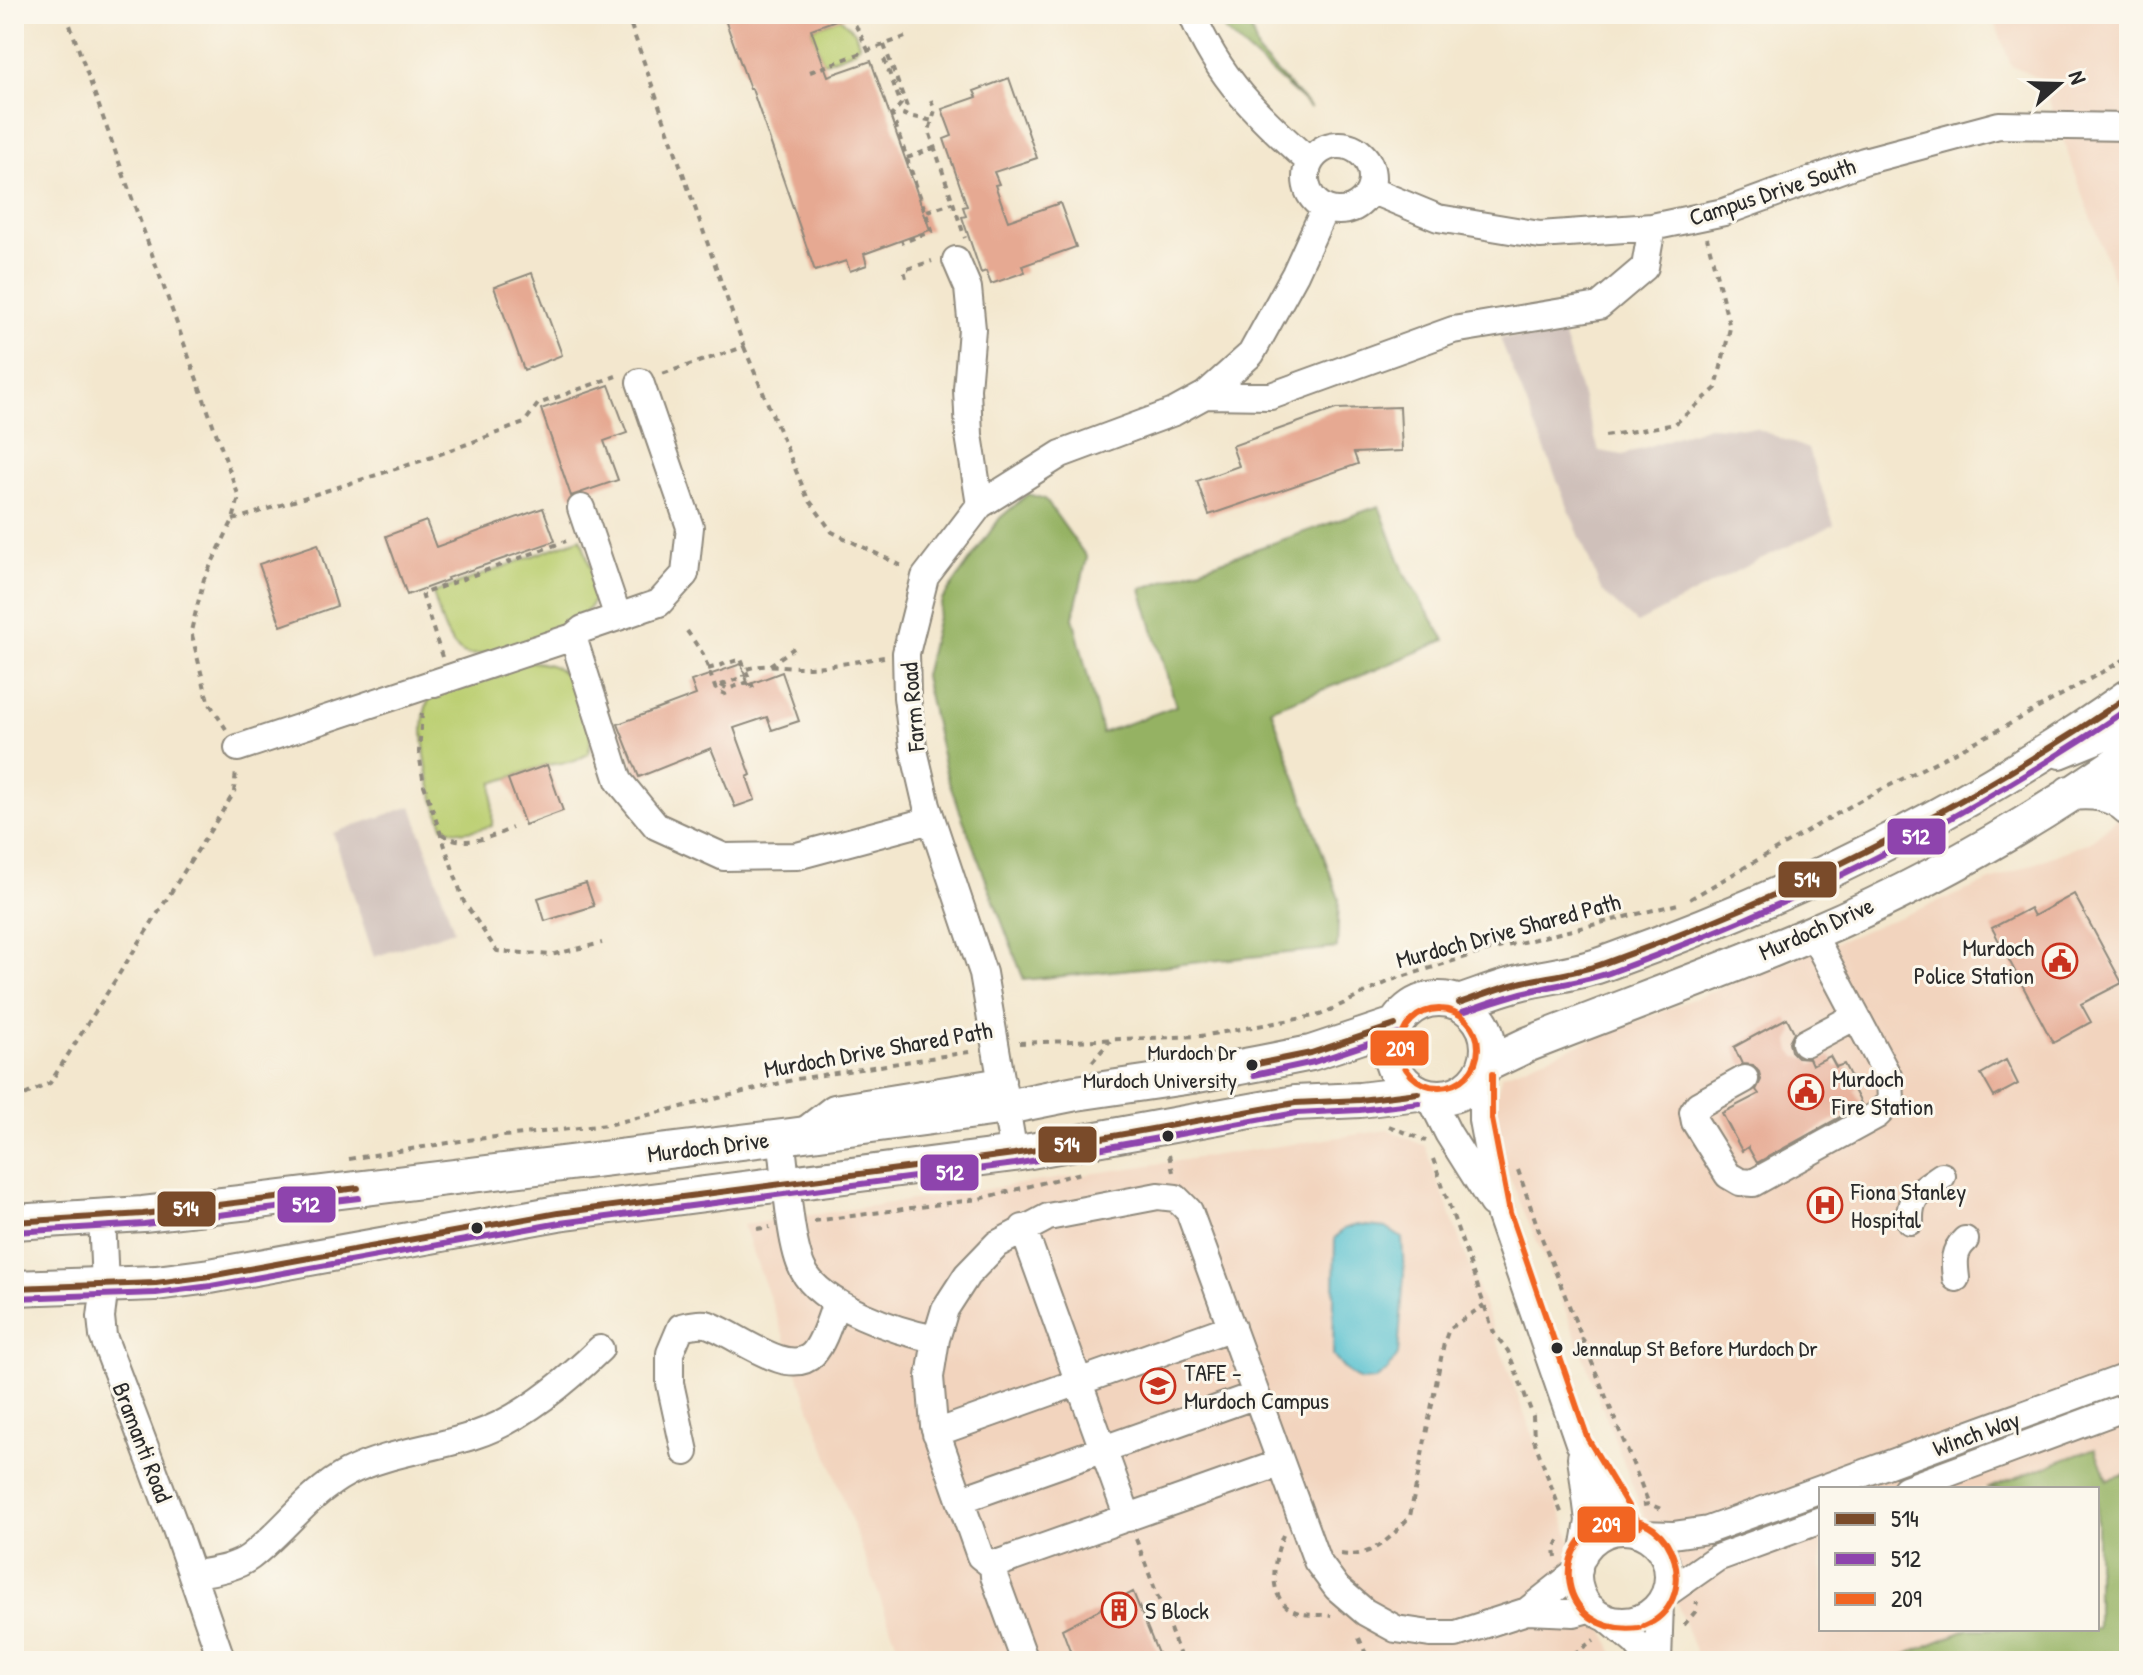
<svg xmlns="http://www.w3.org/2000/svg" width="2143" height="1675" viewBox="0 0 2143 1675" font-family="'Patrick Hand',sans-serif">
<rect width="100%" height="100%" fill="#fbf7ec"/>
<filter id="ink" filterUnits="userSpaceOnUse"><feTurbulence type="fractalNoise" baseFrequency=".0125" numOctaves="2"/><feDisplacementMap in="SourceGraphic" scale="16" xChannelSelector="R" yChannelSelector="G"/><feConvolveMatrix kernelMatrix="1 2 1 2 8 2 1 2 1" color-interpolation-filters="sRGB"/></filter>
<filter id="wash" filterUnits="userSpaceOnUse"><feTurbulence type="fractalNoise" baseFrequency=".006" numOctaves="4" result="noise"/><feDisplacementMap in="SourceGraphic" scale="32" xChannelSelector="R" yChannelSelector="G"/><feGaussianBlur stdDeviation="1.8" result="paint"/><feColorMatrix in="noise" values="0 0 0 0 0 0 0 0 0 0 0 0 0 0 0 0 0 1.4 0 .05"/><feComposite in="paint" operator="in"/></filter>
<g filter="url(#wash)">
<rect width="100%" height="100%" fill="#f3e7ce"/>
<path fill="#f2d4be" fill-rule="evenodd" d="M1992,14H2129V322L2041,79L2011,66Z
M2129,809V1661H1699L1556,1285L1487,1126L1502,1075L2091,841ZM1821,1489H2097V1629H1821Z
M1388,1130L1425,1146L1616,1661H903L743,1225Z"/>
<path fill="#cfc0ba" d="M1563,334L1599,451L1623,455L1708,426L1755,428L1808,449L1834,525L1756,561L1637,623L1602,592L1500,338Z
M412,806L454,930L374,957L333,833Z"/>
<path fill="#bccf72" stroke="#747d4e" stroke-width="2" d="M840,18L855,32L859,44L854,51L823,63L811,29Z
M581,538L598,591C595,598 591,607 585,613C570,626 480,663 463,653C445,643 439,612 433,593Z
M525,661C536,662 547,663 557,668C581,684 597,727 588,754L575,761L547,765L493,783L492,826C474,830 460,836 443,826C432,797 405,705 442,686C466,675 500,669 525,661Z"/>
<path fill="#95b264" stroke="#606e48" stroke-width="2" d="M1219,14H1246L1259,54L1311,108L1225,31Z
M1028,494L1045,499L1087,558L1073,617L1102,733L1176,706L1141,589L1379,506L1405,575L1445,640L1375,670L1271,709L1339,899L1337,948L1024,980L947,777L924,676L942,600L1000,518Z
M2095,1448L2107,1480L2129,1474V1661H1889L1969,1629H2097V1489H1986Z"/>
<path fill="#55c0cf" stroke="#40767d" stroke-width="2" d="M1357,1225L1386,1228L1402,1238L1404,1275L1398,1355L1388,1370L1375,1380L1360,1381L1343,1368L1333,1356L1335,1238L1344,1229Z"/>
<g id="blocks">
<path fill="#e6a992" d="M723,14H847V16L811,29L828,76L871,61L930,230L864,254L867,265L850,271L846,261L815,271L752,89H750Z
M1009,78L1037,158L994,172L999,184L995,185L1008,221L1060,203L1076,247L1022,266L1025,272L991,284L986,271L981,273L962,217L966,216L963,207L967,206L944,139L952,136L942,109L977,97L974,91Z
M532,273L562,355L524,370L494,287Z
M609,385L627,433L604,441L618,480L571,496L541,409Z
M1400,407L1402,451L1354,453L1358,464L1209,515L1197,481L1239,466L1232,446L1336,409Z
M543,508L555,541L447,578L448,580L407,595L386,536L426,521L436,547Z
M318,544L337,606L281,626L259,564Z
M741,664L748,685L782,672L799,721L772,730L767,717L734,728L751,775L747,777L755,800L735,807L711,748L639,777L618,724L696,695L691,681Z
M547,765L563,811L525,825L508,779Z
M586,883L594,906L545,921L538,898Z
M2074,894L2122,983L2081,1004L2091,1022L2053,1043L1992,928L2030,908L2034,916Z
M1787,1018L1794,1032L1789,1042L1791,1051L1797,1057L1809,1058L1812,1065L1830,1056L1836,1067L1844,1064L1857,1089L1854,1090L1862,1105L1757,1163L1748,1147L1742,1151L1722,1113L1759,1094L1756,1090L1761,1080L1759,1072L1753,1065L1742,1064L1734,1047Z
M2006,1060L2018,1084L1994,1097L1981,1074Z
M1133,1592L1161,1661H1074L1062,1629Z"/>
</g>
</g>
<g filter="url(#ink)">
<use href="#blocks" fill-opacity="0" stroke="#8f897c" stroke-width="2"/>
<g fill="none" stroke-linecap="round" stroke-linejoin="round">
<g stroke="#8f897c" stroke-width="30">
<path id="minor" d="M1192,14C1218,78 1259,117 1310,162
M1306 178a33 33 0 1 1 66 0a33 33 0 1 1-66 0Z
M1370,190L1438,218L1540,235L1652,227L1724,212L1864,161L1999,125L2129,127
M956,260L968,288L972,329L967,389L969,435L980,505
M640,382L690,527L685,574L659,603L583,629L573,637L619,781L656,826L724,857L797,856L931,820
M1205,395L1271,396L1453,330L1599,306L1645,267L1652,227
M581,508L618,617
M238,748L573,637
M2060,755L2102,738L2129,733
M1805,1043L1856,1016
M1482,1074V1120L1500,1216L1579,1443L1631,1531
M1745,1079L1698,1105L1693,1112L1695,1122L1728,1175L1740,1182L1753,1183L1877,1115L1891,1101L1890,1080L1812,933
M1430,1097L1448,1133L1492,1203
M799,1135L834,1108L1002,1081
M781,1137C786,1170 789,1243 803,1270C821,1306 898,1332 936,1339
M1014,1154L983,973L927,806L913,746L907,697L906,653L925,577L980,505L1061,454L1174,412L1205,395L1251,354L1295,274L1325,208
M102,1217L105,1285L101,1317L103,1336L176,1529L222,1661
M1910,1221C1909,1194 1922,1190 1942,1176
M1023,1228L1128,1518
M1956,1278C1954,1262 1953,1251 1965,1240
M936,1433L1232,1327
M685,1452L670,1383V1353L681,1327C689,1325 698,1323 706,1324C733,1331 788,1380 813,1354C824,1342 830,1319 836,1303
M1581,1457L1589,1521L1583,1557
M1281,1463L999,1563H989L980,1556L934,1426L930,1377L936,1339L945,1309L967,1275L997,1244L1048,1217L1158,1196L1176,1198L1189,1211L1317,1561L1337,1588L1365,1612L1396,1629L1430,1634H1456L1527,1611L1579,1570
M1821,1489L2129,1376
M1906,1489L2129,1406
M960,1500L1256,1395
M1578 1576a45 45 0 1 1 90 0a45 45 0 1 1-90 0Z
M1640,1534L1673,1535L1708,1530L1821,1489
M993,1563L994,1576L1025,1661
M192,1575C211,1571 234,1569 250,1557C284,1531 308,1494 347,1473C386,1453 433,1449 475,1435C521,1420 566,1382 600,1349
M1664,1595L1717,1558L1821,1520
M1527,1611L1574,1613L1592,1608
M1605,1617L1635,1642L1651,1661
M1658,1661L1660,1602"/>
</g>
<g stroke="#8f897c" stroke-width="38">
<path id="major" d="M2070,793C2092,791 2112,792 2129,808
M1390 1048a49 49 0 1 1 98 0a49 49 0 1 1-98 0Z
M1459,1003C1480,996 1502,987 1523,982C1550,976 1580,973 1606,963C1791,897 1969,810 2129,696
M1485,1065L1529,1044C1623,1007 1719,973 1812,933C1922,886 2031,824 2129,755
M14,1222L143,1214L258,1201L790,1136L1006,1107L1076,1093L1192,1076L1261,1063L1311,1053L1395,1025
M14,1288L156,1283L210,1276L558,1213L1014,1154L1295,1103L1360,1100L1418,1093"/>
</g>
<path stroke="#8f897c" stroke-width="4" stroke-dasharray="6 6" stroke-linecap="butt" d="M66,14L239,497L233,520L204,579L191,631L208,701L226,729
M627,14L744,347L662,374
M850,14L868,50
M884,45L907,107L904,115L933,121
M884,59L901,104L892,115L932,231L901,243
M810,72L905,37
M931,100L935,110L929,131L965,238
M907,158L934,148
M927,211L952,203
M906,278L904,270L932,261
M744,347L807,497L832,532L904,567
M1605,436L1675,424L1716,388L1730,328L1707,238
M233,520L424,460L524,423L538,404L616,376
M687,631L703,654L716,690L725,694L727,700
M442,657L422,594L566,541
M770,665L794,648
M708,669L741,659L754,690
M747,669C768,662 788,668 809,667C835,666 859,661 884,657
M721,685L728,689L751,681
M721,685L743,677V675
M422,713L419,752L424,785L464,902L497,951L551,955L602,943
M442,834C464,848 490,838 512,828
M1690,899L1861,800L2006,726L2129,657
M1019,1043L1201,1036L1320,1015L1392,980L1482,952L1678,904
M1092,1062L1110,1041
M14,1100L50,1083L234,793L236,770
M1389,1126L1426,1141
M1169,1155L1173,1172
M349,1159L467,1140L607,1125L797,1079L975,1051
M1433,1159L1494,1333L1508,1351L1533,1416L1534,1440L1562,1515
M1518,1170L1539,1231L1649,1504
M814,1221L979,1199L1085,1172
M757,1229L770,1227
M1643,1505L1649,1504L1661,1509
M1283,1535C1273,1560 1265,1603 1299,1613C1309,1616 1320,1614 1331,1616
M1136,1539L1182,1661
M1341,1554C1371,1559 1391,1538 1410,1516L1444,1343L1449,1329L1484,1305
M1556,1557L1555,1548L1560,1539
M1684,1625L1695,1612L1697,1602
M1359,1638L1369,1661
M1563,1661L1594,1640"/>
<use href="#minor" stroke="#fff" stroke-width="26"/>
<use href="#major" stroke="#fff" stroke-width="34"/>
<g stroke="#fbf7ec" stroke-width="12">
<path id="bus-1" d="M1459,1003C1480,996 1501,987 1523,982C1550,976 1578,973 1605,963C1792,896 1966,807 2129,696
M1252,1065L1311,1053L1395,1025
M14,1222L143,1214L358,1188
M14,1288L156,1283L210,1276L558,1213L1014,1154L1295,1103L1360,1100L1418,1093"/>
</g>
<g stroke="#fbf7ec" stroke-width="12">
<path id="bus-2" d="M1462,1012C1483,1005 1504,997 1526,992C1554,985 1582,982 1609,973C1794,906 1967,819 2129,708
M1254,1075L1314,1062L1398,1034
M15,1232L144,1224L359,1198
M14,1298L156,1293L211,1286L560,1223L1015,1164L1296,1113L1360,1110L1419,1103"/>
</g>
<g stroke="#fbf7ec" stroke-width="12">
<path id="bus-3" d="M1400 1048a39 39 0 1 1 78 0a39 39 0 1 1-78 0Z
M1492,1074V1119L1510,1213L1588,1439L1640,1526
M1639,1628C1557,1638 1544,1535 1615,1521C1677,1508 1702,1604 1644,1626"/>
</g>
<use href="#bus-1" stroke="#7a4b2a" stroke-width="6"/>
<use href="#bus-2" stroke="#8e44ad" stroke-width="6"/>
<use href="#bus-3" stroke="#f26522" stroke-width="6"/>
</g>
</g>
<defs>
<g id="civic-ring" transform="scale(1.8)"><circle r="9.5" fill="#fbf7ec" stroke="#c8321e" stroke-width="1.5"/><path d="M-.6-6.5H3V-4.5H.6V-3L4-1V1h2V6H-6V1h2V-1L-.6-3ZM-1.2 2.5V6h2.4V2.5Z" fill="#c8321e"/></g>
<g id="hospital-ring" transform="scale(1.8)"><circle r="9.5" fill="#fbf7ec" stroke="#c8321e" stroke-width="1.5"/><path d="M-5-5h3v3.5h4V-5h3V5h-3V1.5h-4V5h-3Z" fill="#c8321e"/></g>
<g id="university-ring" transform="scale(1.8)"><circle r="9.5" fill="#fbf7ec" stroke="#c8321e" stroke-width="1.5"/><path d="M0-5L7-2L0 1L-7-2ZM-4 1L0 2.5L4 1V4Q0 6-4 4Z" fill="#c8321e"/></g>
<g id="building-ring" transform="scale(1.8)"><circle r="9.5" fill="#fbf7ec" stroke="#c8321e" stroke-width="1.5"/><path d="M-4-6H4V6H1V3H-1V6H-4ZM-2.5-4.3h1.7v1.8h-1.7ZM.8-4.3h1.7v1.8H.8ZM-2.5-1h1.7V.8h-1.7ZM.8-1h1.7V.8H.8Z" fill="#c8321e"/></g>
</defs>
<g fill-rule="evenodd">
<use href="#civic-ring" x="2060" y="961"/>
<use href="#civic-ring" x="1806" y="1092"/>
<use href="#hospital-ring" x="1825" y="1205"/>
<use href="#university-ring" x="1158" y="1386"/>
<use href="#building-ring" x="1119" y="1610"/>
</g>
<g fill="#2b2b2b" stroke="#fbf7ec" stroke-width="3">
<circle cx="1252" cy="1065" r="7"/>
<circle cx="1168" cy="1136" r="7"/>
<circle cx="477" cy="1228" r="7"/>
<circle cx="1557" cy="1348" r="7"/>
</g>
<g text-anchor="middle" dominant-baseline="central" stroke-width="6" stroke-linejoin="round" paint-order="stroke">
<g font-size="22" fill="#2b2b2b" stroke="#fbf7ec" text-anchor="end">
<text x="1237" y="1052">Murdoch Dr<tspan x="1237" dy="28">Murdoch University</tspan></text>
<text x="1572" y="1348" text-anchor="start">Jennalup St Before Murdoch Dr</text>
</g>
<g font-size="24" fill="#2b2b2b" stroke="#fbf7ec">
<text transform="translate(1772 191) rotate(-18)">Campus Drive South</text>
<text transform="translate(912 707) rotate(-95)">Farm Road</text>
<text transform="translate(1816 928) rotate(-24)">Murdoch Drive</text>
<text transform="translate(1508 930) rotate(-15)">Murdoch Drive Shared Path</text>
<text transform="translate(878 1049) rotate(-10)">Murdoch Drive Shared Path</text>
<text transform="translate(708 1146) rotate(-7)">Murdoch Drive</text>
<text transform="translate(1976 1433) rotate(-20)">Winch Way</text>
<text transform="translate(143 1442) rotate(69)">Bramanti Road</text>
</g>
<g font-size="24" fill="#2b2b2b" stroke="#fbf7ec" text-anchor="start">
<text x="2034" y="947" text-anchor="end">Murdoch<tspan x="2034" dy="28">Police Station</tspan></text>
<text x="1832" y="1078">Murdoch<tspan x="1832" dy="28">Fire Station</tspan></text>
<text x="1851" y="1191">Fiona Stanley<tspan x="1851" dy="28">Hospital</tspan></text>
<text x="1184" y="1372">TAFE -<tspan x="1184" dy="28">Murdoch Campus</tspan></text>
<text x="1145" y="1610">S Block</text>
</g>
</g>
<g stroke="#fbf7ec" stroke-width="3">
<rect x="1886" y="817" width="61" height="39" rx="8" fill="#8e44ad"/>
<rect x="1777" y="860" width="61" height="39" rx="8" fill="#7a4b2a"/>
<rect x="1369" y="1029" width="61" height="38" rx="8" fill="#f26522"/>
<rect x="1037" y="1125" width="61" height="39" rx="8" fill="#7a4b2a"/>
<rect x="919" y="1153" width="61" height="39" rx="8" fill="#8e44ad"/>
<rect x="276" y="1185" width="61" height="39" rx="8" fill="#8e44ad"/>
<rect x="156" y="1190" width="61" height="38" rx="8" fill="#7a4b2a"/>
<rect x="1576" y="1505" width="61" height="39" rx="8" fill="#f26522"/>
</g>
<g font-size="22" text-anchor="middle" font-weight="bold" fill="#fff">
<text x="1916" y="844">512</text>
<text x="1807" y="887">514</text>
<text x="1400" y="1056">209</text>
<text x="1067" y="1152">514</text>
<text x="950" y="1180">512</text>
<text x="306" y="1212">512</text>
<text x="186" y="1216">514</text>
<text x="1606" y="1532">209</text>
</g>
<rect width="2143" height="1675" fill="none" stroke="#fbf7ec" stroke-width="48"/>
<rect x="1819" y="1487" width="280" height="144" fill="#fbf7ec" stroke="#a8a59f" stroke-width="2"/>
<rect x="1835" y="1513" width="40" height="12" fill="#7a4b2a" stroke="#a8a59f" stroke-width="2"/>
<text x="1891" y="1527" font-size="24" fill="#2b2b2b">514</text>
<rect x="1835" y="1553" width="40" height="12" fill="#8e44ad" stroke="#a8a59f" stroke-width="2"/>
<text x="1891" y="1567" font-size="24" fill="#2b2b2b">512</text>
<rect x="1835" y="1593" width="40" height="12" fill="#f26522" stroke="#a8a59f" stroke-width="2"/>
<text x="1891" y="1607" font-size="24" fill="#2b2b2b">209</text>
<g transform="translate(2059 84) rotate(70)" stroke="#fbf7ec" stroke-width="6" paint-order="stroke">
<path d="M0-6L14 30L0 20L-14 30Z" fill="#2b2b2b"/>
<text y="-12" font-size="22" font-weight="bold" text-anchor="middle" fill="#2b2b2b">N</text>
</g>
</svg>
